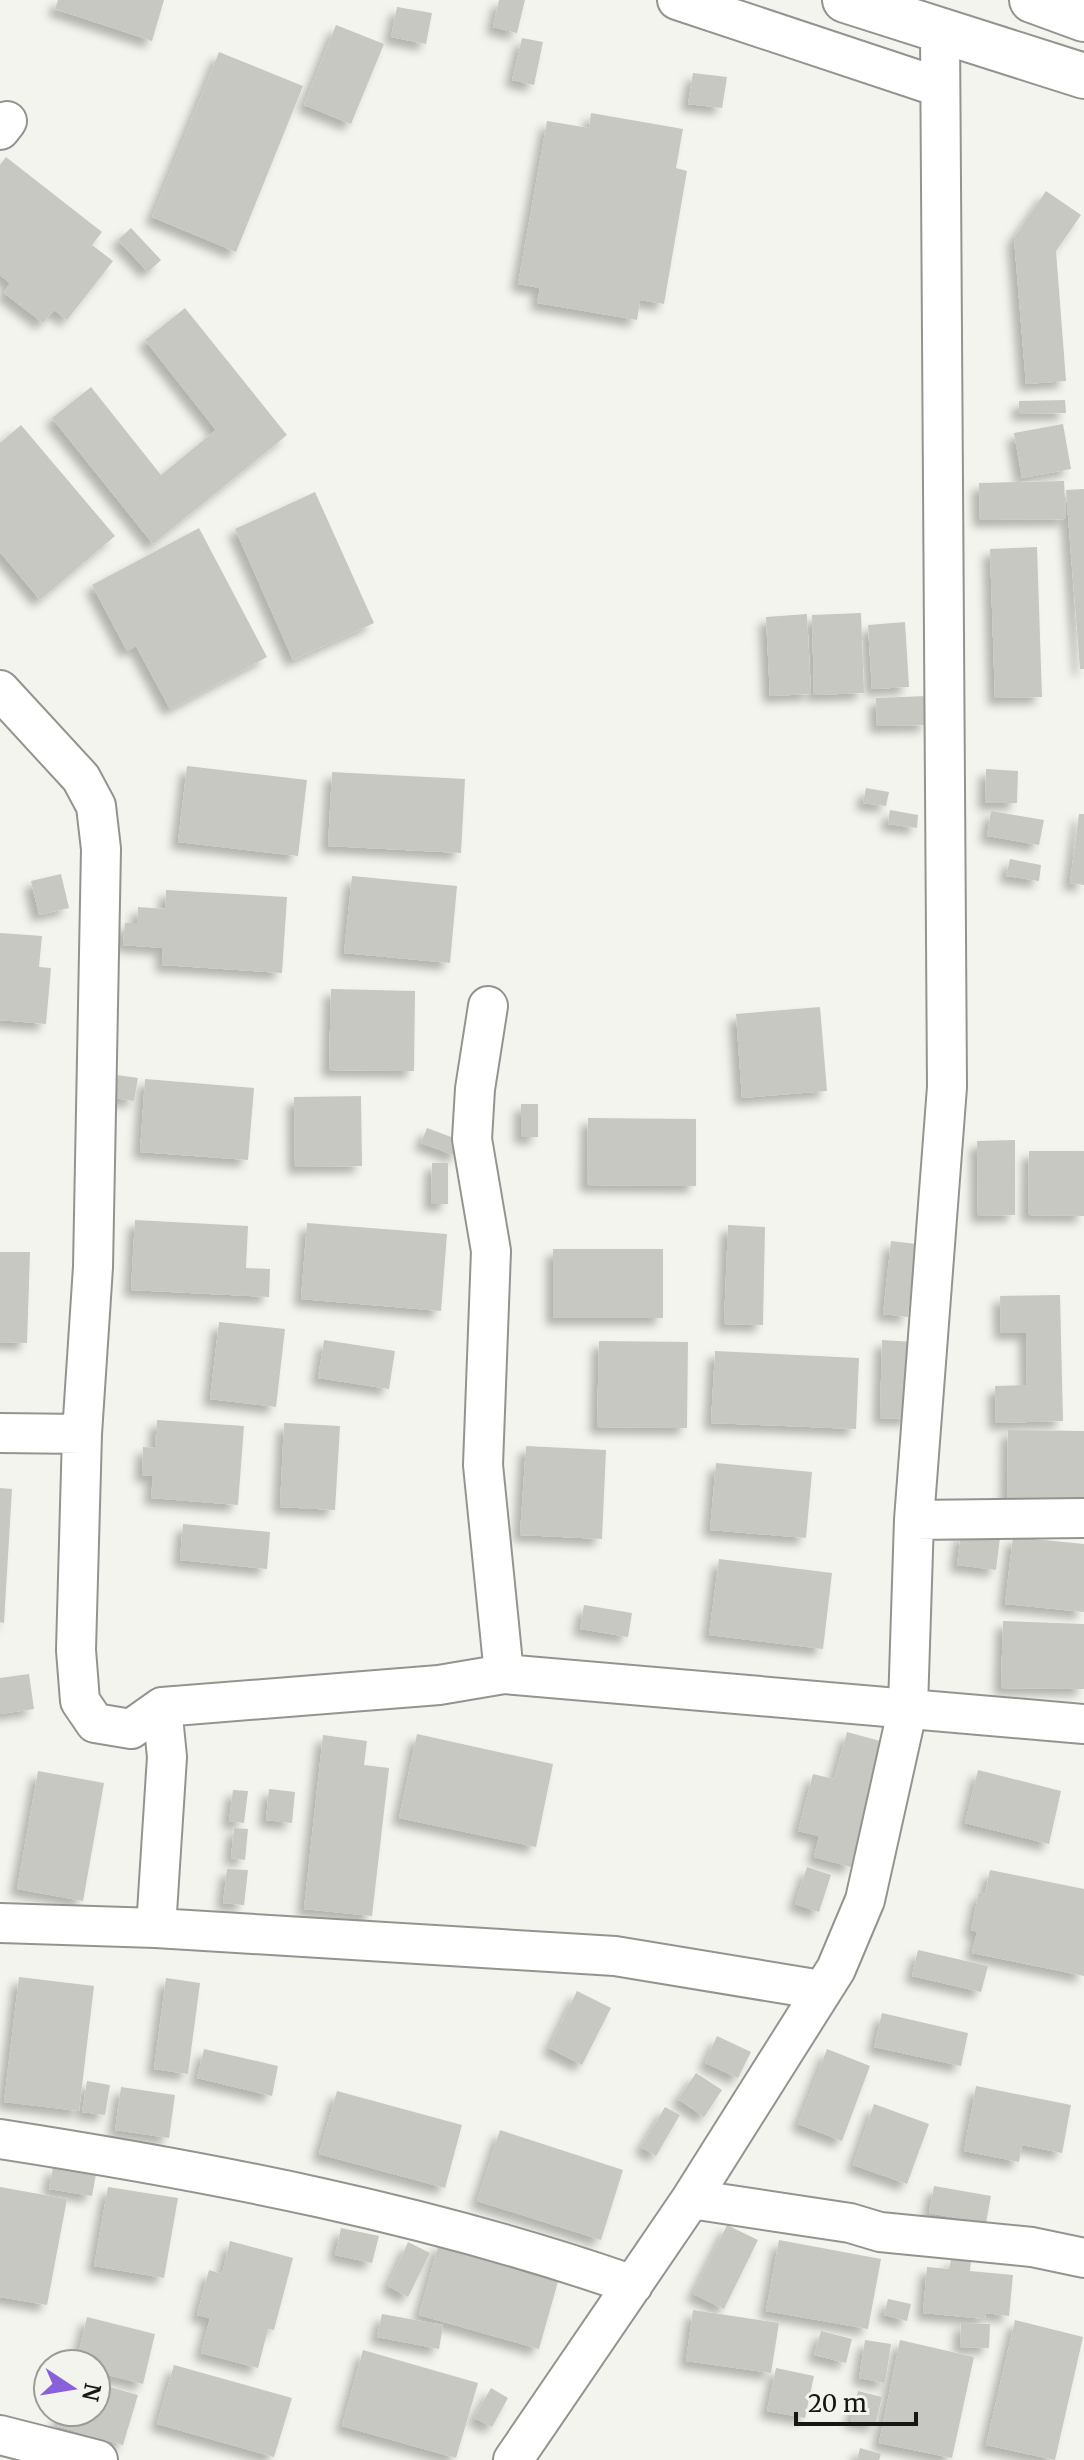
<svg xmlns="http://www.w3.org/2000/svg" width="1084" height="2460" viewBox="0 0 1084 2460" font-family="Merriweather,serif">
<defs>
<filter id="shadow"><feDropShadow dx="-7" dy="7" stdDeviation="4" flood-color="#0004"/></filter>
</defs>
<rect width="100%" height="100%" fill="#f4f4ee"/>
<path fill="#c8c8c2" filter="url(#shadow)" d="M58,0H164L152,41L55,9Z
M499,0H525L517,33L493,27Z
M397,7L432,13L426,44L391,37Z
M336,25L384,44L351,124L304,105Z
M522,38L543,42L534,85L512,80Z
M219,52L303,86L236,252L152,217Z
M693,73L727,77L722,108L688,104Z
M591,113L683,129L676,168L687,171L664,304L640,300L637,320L537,303L540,288L518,284L547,121L589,128Z
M6,157L102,232L92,245L113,261L67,320L54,310L43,323L4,293L10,283L0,275V165Z
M1046,191L1081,215L1056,251L1066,381L1026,384L1014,238Z
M131,228L161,260L148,272L118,240Z
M185,308L287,435L153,544L52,418L91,387L161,475L216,430L145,340Z
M1065,400L1066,413L1019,414V401Z
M1063,424L1071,469L1022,478L1014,433Z
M21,425L115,536L40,600L0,552V443Z
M1064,481L1066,519L980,520L979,483Z
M1084,489V669H1080L1066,490Z
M315,492L374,623L293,660L235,529Z
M199,528L267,657L170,709L136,646L127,651L92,585Z
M1037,547L1042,697L995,698L990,549Z
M861,613L864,693L814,695L812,615Z
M807,614L811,694L770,696L766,617Z
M905,622L909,687L872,689L868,625Z
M927,696V725L877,726L876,698Z
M187,766L307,780L298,856L178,842Z
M986,769L1018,771L1017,803H985Z
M332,772L465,779L461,853L328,846Z
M866,788L889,792L886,806L863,803Z
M890,810L918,815L917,828L888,824Z
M991,811L1044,820L1039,845L987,836Z
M1079,814H1084V885L1070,883Z
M1010,859L1041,865L1039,881L1006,876Z
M61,874L69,908L39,915L31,881Z
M352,876L457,886L450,963L344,953Z
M166,890L287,897L282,973L162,965L163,948L123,945L125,923H137L138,907L165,909Z
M0,933L42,936L39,967L51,968L46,1024L0,1020Z
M331,989L415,991L414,1071L329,1070Z
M820,1007L827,1091L742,1098L736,1014Z
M117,1075L138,1078L134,1101L114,1098Z
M145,1079L254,1088L248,1160L140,1152Z
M361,1096L362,1166L295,1167L294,1097Z
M521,1104H538V1137H521Z
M588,1118L696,1119V1186L587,1185Z
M427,1128L462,1141L456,1156L421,1143Z
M1015,1140V1215L978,1216L977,1141Z
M1029,1151H1084V1216L1028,1215Z
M432,1163H448V1204H431Z
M135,1220L248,1226L246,1268L270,1269L269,1297L131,1290Z
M307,1223L447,1234L441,1311L301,1299Z
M728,1225L765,1227L763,1325L724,1324Z
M891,1241L916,1244L908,1317L883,1314Z
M553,1249H663V1318H553Z
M0,1252H30L27,1343L0,1342Z
M1060,1295L1063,1421L996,1423L995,1386L1027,1385L1026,1333H1001L1000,1296Z
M219,1322L285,1329L276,1407L210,1399Z
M324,1340L395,1351L389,1389L318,1378Z
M882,1340L913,1342L910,1419L880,1418Z
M599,1341L688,1342L687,1428L597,1427Z
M715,1351L859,1358L856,1429L711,1423Z
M157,1420L244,1426L238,1505L151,1498L153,1476L142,1475L143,1447L155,1448Z
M284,1423L340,1426L335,1510L280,1507Z
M1008,1430L1084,1431V1507H1007Z
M526,1446L606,1450L602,1539L520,1535Z
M716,1463L812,1472L806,1538L710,1530Z
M0,1488L12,1489L4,1623L0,1622Z
M183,1524L270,1532L267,1569L180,1560Z
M961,1533L1000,1538L996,1570L957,1565Z
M1013,1537L1084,1544V1612L1005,1604Z
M719,1559L832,1573L823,1649L709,1635Z
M584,1605L632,1613L628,1637L580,1629Z
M1003,1621L1084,1624V1689L1001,1688Z
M29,1674L34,1709L0,1714V1678Z
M847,1732L884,1742L851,1867L814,1857L819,1836L798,1831L813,1774L834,1779Z
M417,1734L553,1764L536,1847L399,1818Z
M323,1735L367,1741L364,1765L389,1768L372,1916L304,1909Z
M978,1770L1061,1791L1049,1844L965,1823Z
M38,1771L104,1783L83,1901L17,1889Z
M269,1789L295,1792L292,1823L266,1820Z
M233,1790L248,1791L244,1823L229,1821Z
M234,1828L248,1829L245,1860L231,1858Z
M807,1867L831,1875L819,1912L795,1904Z
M227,1869L248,1870L244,1905L223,1903Z
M990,1870L1084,1889V1976L972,1953L977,1932L971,1930L979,1892L985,1894Z
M918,1950L988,1966L981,1992L912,1976Z
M19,1977L94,1986L79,2111L4,2102Z
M166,1978L200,1983L188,2074L154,2069Z
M577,1991L611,2008L582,2065L549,2048Z
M882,2013L968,2033L961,2066L874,2047Z
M717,2036L751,2052L738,2078L705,2063Z
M204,2049L278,2066L272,2096L197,2078Z
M827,2049L870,2066L842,2141L798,2124Z
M696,2073L722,2090L704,2117L678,2099Z
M87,2081L110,2085L105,2115L82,2112Z
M976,2086L1071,2105L1062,2153L1022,2145L1019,2162L964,2151Z
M121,2087L175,2095L169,2138L115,2130Z
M337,2091L462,2125L445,2188L319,2154Z
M874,2104L929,2124L907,2184L853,2165Z
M665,2107L680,2115L656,2156L641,2147Z
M500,2130L623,2170L601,2240L477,2201Z
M53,2167L96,2174L92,2196L49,2189Z
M934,2186L991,2196L986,2223L929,2213Z
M0,2187L67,2199L47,2305L0,2297Z
M108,2187L178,2198L164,2278L94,2266Z
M727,2225L758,2240L724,2309L693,2294Z
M341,2228L379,2236L372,2263L335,2255Z
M779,2240L881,2259L868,2329L766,2311Z
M230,2241L293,2258L274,2330L268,2329L258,2368L201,2353L210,2318L197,2315L209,2270L222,2274Z
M408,2242L430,2253L408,2297L388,2286Z
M439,2243L559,2278L539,2349L419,2315Z
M951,2260L971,2261L970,2271L1013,2275L1009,2316L986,2313L985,2319L923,2313L927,2267L949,2269Z
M888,2299L911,2304L907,2321L884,2315Z
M693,2310L779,2323L771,2373L686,2361Z
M382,2314L443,2325L439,2349L377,2337Z
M87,2317L155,2334L143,2384L96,2372V2364H76Z
M1015,2320L1083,2337L1055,2460L986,2445Z
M961,2323L990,2324L989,2348L960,2347Z
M821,2331L852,2339L846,2363L814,2355Z
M865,2340L891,2344L885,2383L859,2378Z
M900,2340L974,2357L952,2458L879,2443Z
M363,2350L478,2383L456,2458L342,2426Z
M174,2365L292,2398L274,2457L157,2424Z
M776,2368L814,2376L805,2418L767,2411Z
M96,2383L138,2395L123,2445L57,2426L61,2412H96Z
M491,2388L508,2398L492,2427L474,2418Z
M858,2391L882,2397L875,2426L851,2421Z
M860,2448L881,2454L879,2460H857Z"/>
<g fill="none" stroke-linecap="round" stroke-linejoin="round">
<g stroke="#94948f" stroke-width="42">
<path id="minor" d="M677,0L939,87
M0,130L7,121
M0,690L81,778L96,806L101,849L93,1267L82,1434L76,1650L80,1701L95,1723L131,1729L162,1707L439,1685L504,1674L1084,1724
M488,1006L475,1089L472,1139L491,1251L483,1465L504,1674
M0,1433L82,1434
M914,1520L1084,1518
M0,1923L156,1928L615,1956L821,1990
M156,1928L167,1757L162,1707
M0,2139C213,2172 430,2214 633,2285
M691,2199L850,2223L880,2232L1032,2247L1084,2258
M0,2435L98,2460
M513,2460L691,2199L836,1969L865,1900L908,1707L914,1520L947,1087L940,33"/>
</g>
<g stroke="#94948f" stroke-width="48">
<path id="major" d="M845,0L1084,76
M1032,0L1084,19"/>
</g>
<use href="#minor" stroke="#fff" stroke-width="38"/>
<use href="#major" stroke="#fff" stroke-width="44"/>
</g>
<g transform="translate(72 2388) rotate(102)"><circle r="38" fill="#f4f4ee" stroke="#9b9b97" stroke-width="2"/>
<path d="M0-6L14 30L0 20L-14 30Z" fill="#8860da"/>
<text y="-12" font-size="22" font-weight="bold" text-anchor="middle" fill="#161614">N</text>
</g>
<path d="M796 2412v12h120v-12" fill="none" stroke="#161614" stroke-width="4"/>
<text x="808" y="2412" font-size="24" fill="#161614" stroke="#f4f4ee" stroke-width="6" paint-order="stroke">20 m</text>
</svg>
